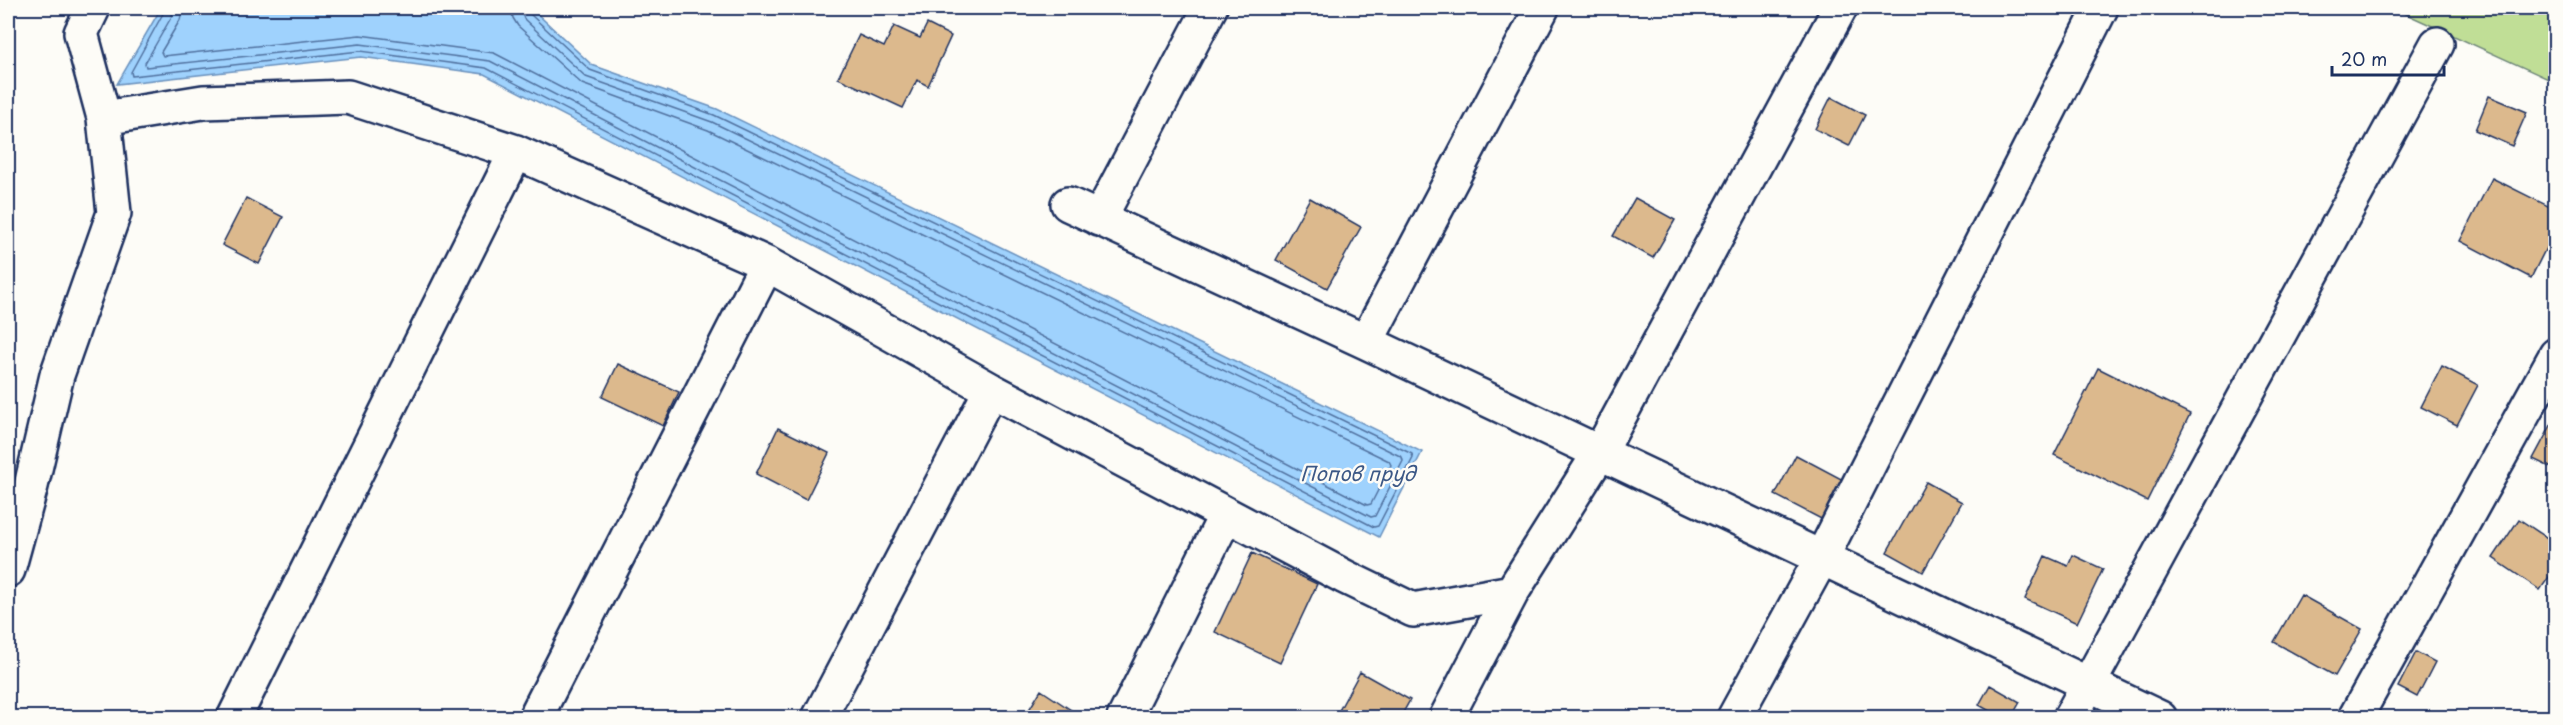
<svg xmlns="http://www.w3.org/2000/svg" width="2563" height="725" viewBox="0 0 2563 725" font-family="'Playpen Sans',sans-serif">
<rect width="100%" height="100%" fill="#fdfcf7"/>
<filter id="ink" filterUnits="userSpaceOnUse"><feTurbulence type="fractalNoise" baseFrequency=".0167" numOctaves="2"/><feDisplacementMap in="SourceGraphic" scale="12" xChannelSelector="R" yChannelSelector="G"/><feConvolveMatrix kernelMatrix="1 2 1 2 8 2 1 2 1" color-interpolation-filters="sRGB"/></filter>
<g filter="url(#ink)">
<path fill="#c0de96" stroke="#6e867a" stroke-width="1.5" d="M2393,8H2555V82Z"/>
<path fill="#9fd2fd" stroke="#6a91bd" stroke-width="1.5" d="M161,8H531L592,65L717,109L1422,452L1379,537L484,74L361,57L117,84Z"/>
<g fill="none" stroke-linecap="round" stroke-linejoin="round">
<path stroke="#50709e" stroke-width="1.5" d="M166,8L131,72L132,76L360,51L486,68L1374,527L1378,526L1413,458L1412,454L714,115L590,70L530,14L528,8
M174,8L172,16L145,63L146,67L360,44L490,61L1371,517L1375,516L1403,461L1402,457L712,122L586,77L524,19L520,8
M183,8L180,20L161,52L163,56L360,35L494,53L1367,505L1371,504L1391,465L1389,461L708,130L582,84L518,26L513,18L511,8"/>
</g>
<path fill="#dcb98d" stroke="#1b2f5e" stroke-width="1.5" d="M927,24L951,36L928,86L917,80L903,108L838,78L859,35L884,47L894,26L920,38Z
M2489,96L2527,112L2512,146L2475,130Z
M1831,97L1865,115L1849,146L1815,129Z
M2492,178L2556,210V228L2531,278L2460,241Z
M246,198L283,217L259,264L222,245Z
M1310,198L1361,227L1327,288L1276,260Z
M1635,198L1675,220L1653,258L1613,236Z
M618,364L679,392L663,426L602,397Z
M2442,366L2478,385L2457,425L2421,407Z
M2098,368L2190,414L2147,501L2054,455Z
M2556,416V470L2533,459Z
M778,428L829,453L806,500L756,474Z
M1796,455L1847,482L1827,522L1775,495Z
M1926,482L1962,502L1923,572L1887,552Z
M2519,519L2556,544V567L2540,590L2493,558Z
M1252,553L1317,584L1280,663L1215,632Z
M2073,555L2103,569L2077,623L2025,599L2045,556L2068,566Z
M2301,595L2362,629L2335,676L2274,642Z
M2416,652L2435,662L2417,697L2398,687Z
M1360,672L1410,700L1400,718H1339L1336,716Z
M1990,685L2020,702L2011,718H2002L1979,705Z
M1041,690L1083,718H1024Z"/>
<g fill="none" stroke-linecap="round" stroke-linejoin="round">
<g stroke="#1b2f5e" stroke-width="38">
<path id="minor" d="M104,118L203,102L348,97L516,152L767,264L991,390L1345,577L1413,610L1512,592
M1068,204L1366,342L2160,718
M1099,219L1210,8
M1366,342L1542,8
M8,570L31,486L57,375L114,213L104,118L81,33L93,8
M234,718L516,152
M535,718L767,264
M819,718L991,390
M1124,718L1226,515
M1446,718L1512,592L1599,454L1840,8
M1734,718L1821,559L2101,8
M2070,718L2437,44
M2355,718L2556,355"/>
</g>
<use href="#minor" stroke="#fdfcf7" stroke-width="33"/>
</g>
</g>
<g text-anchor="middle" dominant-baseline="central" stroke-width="5" stroke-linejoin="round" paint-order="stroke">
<g font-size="20" font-style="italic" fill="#3c5886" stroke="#fdfcf7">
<text x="1358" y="473">Попов пруд</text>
</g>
</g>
<rect width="2563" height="725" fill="none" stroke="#fdfcf7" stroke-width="30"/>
<rect x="15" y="15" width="2533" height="695" fill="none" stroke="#1b2f5e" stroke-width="2" filter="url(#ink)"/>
<path d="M2332 66v9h112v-9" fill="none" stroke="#1b2f5e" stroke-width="3"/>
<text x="2341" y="66" font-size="18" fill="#1b2f5e" stroke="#fdfcf7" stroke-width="4.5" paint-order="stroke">20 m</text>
</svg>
